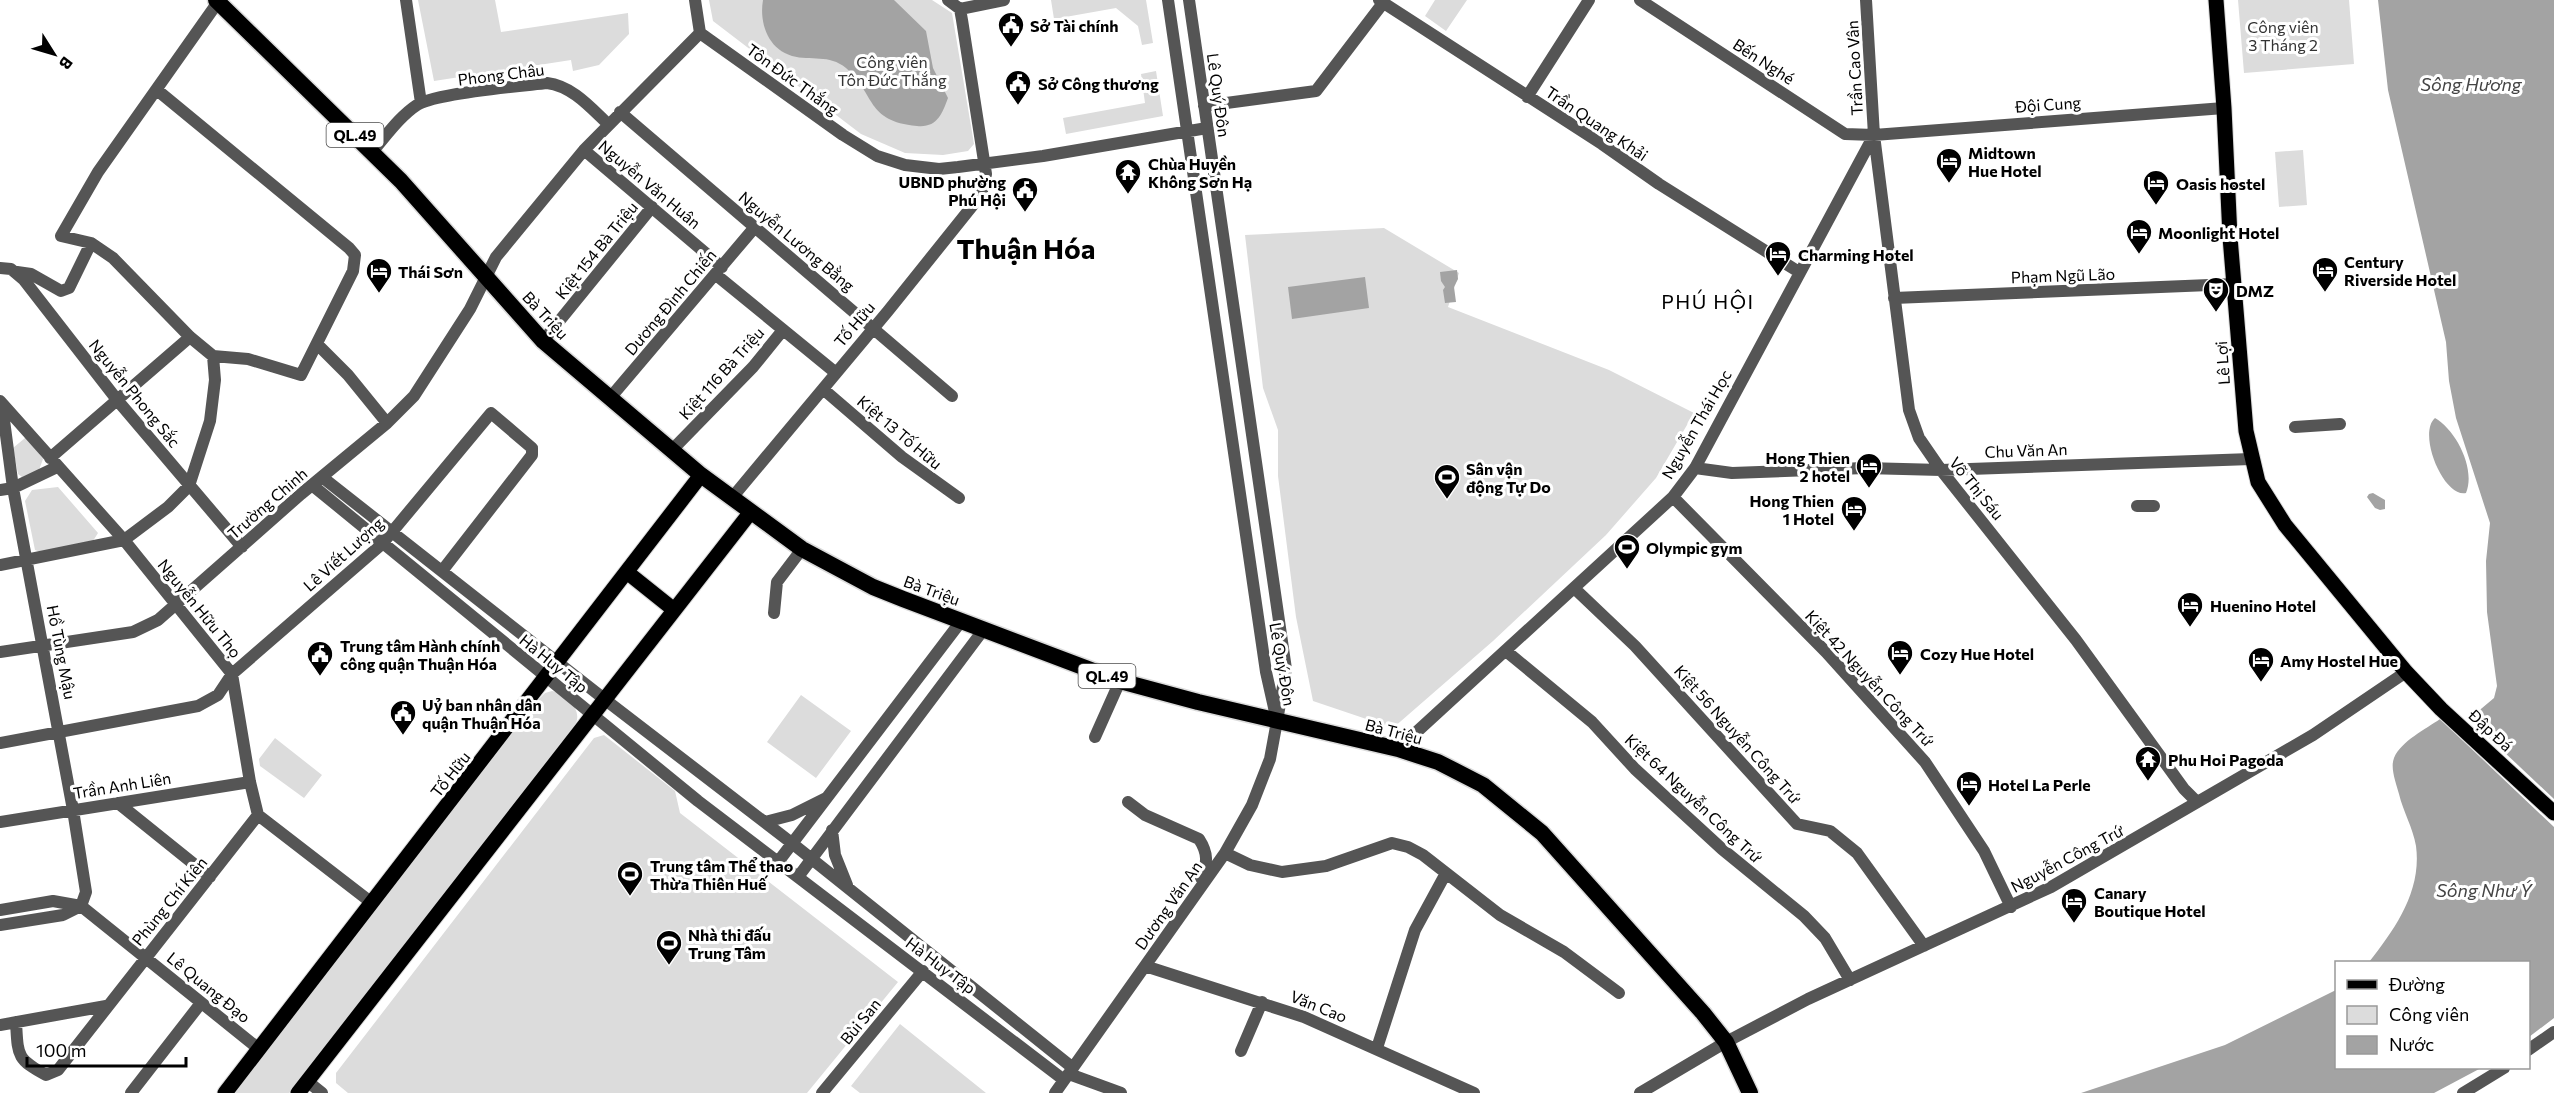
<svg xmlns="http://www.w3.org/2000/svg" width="2554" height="1093" viewBox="0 0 2554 1093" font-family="Commissioner,sans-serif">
<rect width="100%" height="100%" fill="#fff"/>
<path fill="#dcdcdc" d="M418,0H495L501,32L628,13L629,34L599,65L573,71L571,60L434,81Z
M709,0H932L952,13L974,144L968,151L943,155L905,153L861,134L713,21Z
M1051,0H1146L1153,43L1142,45L1138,26L1116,8L1054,19Z
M1435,0H1467L1446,31L1425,16Z
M2238,0H2349L2354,64L2244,73Z
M1156,71L1163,116L1066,134L1063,118L1145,103L1141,74Z
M2303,150L2307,205L2279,207L2275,152Z
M1384,228L1459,273L1448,307L1609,370L1694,413L1656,478L1606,535L1493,641L1393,728L1313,701L1296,617L1278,476V430L1263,388L1245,235Z
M25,438H28L43,459L39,470L22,477L18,474L13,448Z
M58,487L98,533L91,544L44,553L35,550L25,501L32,490Z
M552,691C566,694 582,709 576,723L289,1093H233L539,699L545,693Z
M801,695L851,731L816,778L767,742Z
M604,735L675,791L680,813L898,982L807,1093H348L336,1083V1073L594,738Z
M275,738L322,775L304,798L260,766L259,759Z
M900,1024L986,1093H860L851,1086Z"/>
<path fill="#a3a3a3" d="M763,0H894L926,31L933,68L948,98C942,114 937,128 917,126C865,121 876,94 846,68C829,54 811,61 792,56C768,49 759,23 763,0Z
M2378,0H2554V799L2469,719L2494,698L2497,686L2487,612L2486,561L2490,523L2456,418L2449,381L2446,342L2388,90Z
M1457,270L1458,279L1454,287L1456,302L1445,303L1443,290L1445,287L1441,281L1440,272Z
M1365,277L1369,308L1292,319L1288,287Z
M2435,418C2456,430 2476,469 2466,493C2444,498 2417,434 2435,418Z
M2373,493L2385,500V509L2380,510L2375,508L2367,497L2369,494Z
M2440,719L2554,827V1018L2529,1037L2528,962H2369C2395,929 2422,891 2416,846C2413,828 2403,811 2399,794C2396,783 2390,768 2394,758C2401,741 2426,729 2440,719Z
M2336,990V1068H2481L2434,1093H2081L2225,1045Z"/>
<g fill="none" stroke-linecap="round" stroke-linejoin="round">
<g stroke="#dbdbdb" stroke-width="17">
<path id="major" d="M2216,0L2224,108L2230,237L2246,431L2258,482L2285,525L2406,672L2441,709L2554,813
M628,573L673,609
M225,1093L701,475
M298,1093L750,513"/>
</g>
<g stroke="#dbdbdb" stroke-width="19">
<path id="highway" d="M216,0L401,181L543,341L701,475L802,549L873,587L903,599L1120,681L1198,702L1398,749L1438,762L1483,785L1542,833L1703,1013L1726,1042L1750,1093"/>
</g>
<path stroke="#555" stroke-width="12" d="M406,0L421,103
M695,0L700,33
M1168,0L1266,672L1277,721L1286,669L1189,0
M1379,0L1602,144L1659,184L1799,272
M1640,0L1845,134L1874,135L2224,108
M1866,0L1874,135L1909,410L1919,438L1941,470L2076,640L2184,789L2197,802
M960,9L1004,0
M700,33L843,135L877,156L905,165L939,169L958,167L1043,156L1207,128
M157,90L349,248L355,255L353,271L301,375L248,359L213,356L190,337L113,258L91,243L61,236L98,172L218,2
M1527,97L1589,0
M1204,106L1316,91L1383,3
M620,112L952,396
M584,150L722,267
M372,152C386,136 400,116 417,105C435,93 521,86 547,83C572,86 590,107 608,124
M0,268L11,269L24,280L118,401L242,547
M17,272L31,274L61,291L69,288L91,243
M715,274L836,373
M1894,298L2234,284
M543,341L652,207
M317,344L348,375L387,423
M823,389L902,457L959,498
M610,398L755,227
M0,401L124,540L232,674L250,782L258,815L372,903
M2,405L13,488L73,810L86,892L81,906
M2295,427L2340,424
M672,450L753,367L783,330
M50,458L190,337
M1695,468L1732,473L1865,468L1941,470L2251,459
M322,477L603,698L793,844L1073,1068
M312,485L698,801L1064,1080
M0,490L13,488L57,467
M1673,497L1826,652L1925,762L1984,851L2011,907
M731,499L888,311L981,195L986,174L962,20L960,9L948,0
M2137,506H2154
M0,565L124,540L168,507L189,486L210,421L215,380L213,356
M1574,588L1635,646L1797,824L1830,831L1857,853L1924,946
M774,613L777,582L802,549
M1506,651L1592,722L1635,769L1722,849L1804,916L1825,938L1850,980
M0,652L133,632L158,620L301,494L387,423L414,396L470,309L496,257L584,150L700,33
M1095,737L1120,681
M0,743L198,706L218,695L232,674L382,544L491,413L532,448V455L442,571
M1398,749L1673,497L1695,468L1874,135
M1128,802L1145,815L1199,839C1208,853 1208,863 1201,878
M118,803L210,877
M0,822L250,782
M765,822L792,815L826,798
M832,830L835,855L847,885
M1225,853L1250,865L1282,872L1326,866L1392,843L1408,847L1423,855L1500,915L1564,952L1619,993
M778,862L962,620
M798,877L984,629
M0,910L53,901L81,906L259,1049
M0,925L63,915L81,906
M1145,966L1304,1017L1474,1093
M16,1022C18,1055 16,1059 46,1075L58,1070L258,815
M0,1025L106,1006
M1377,1048L1415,930L1446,873
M2528,1050L2554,1032
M1241,1051L1262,1002
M1069,1074L1121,1093
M307,1081L322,1093
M131,1093L201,1003
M822,1093L923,971
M1055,1093L1225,853L1252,805L1270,759L1277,721
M1640,1093L1726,1042L1808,999L2051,887L2313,735L2406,672
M2463,1093L2504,1068"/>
<use href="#major" stroke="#000" stroke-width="15"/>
<use href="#highway" stroke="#000" stroke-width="16"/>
</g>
<defs>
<g id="civic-pin" transform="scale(1.35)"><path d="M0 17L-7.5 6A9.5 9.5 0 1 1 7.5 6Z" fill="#000" stroke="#fff"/><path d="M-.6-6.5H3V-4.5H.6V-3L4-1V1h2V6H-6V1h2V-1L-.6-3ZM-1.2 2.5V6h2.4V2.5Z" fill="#fff"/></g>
<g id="hotel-pin" transform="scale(1.35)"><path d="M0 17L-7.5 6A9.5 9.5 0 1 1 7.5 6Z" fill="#000" stroke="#fff"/><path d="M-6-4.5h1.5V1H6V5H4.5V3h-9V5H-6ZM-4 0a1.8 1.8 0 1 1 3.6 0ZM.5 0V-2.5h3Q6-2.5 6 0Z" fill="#fff"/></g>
<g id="temple-pin" transform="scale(1.35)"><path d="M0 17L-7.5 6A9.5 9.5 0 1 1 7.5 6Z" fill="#000" stroke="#fff"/><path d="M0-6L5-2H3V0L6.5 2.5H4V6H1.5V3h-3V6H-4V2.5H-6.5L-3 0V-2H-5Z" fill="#fff"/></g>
<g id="theatre-pin" transform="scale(1.35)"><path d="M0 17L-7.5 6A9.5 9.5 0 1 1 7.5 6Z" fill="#000" stroke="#fff"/><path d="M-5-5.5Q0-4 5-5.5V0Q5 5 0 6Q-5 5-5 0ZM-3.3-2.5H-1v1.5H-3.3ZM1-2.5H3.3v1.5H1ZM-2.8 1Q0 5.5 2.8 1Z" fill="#fff"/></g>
<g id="stadium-pin" transform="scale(1.35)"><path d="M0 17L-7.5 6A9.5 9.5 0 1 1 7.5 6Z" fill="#000" stroke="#fff"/><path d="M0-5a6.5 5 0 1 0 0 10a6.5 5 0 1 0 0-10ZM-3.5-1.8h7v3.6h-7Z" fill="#fff"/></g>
</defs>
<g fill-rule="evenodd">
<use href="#civic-pin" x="1011" y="25"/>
<use href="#civic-pin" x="1018" y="83"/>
<use href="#hotel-pin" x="1949" y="161"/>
<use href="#temple-pin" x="1128" y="172"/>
<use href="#hotel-pin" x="2156" y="183"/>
<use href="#civic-pin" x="1025" y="190"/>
<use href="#hotel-pin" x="2139" y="232"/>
<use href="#hotel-pin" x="1778" y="254"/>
<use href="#hotel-pin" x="2325" y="270"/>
<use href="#hotel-pin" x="379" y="271"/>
<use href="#theatre-pin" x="2216" y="290"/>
<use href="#hotel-pin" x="1869" y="466"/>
<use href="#stadium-pin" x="1447" y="477"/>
<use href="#hotel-pin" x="1854" y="509"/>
<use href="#stadium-pin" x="1627" y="547"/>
<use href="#hotel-pin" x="2190" y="605"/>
<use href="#hotel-pin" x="1900" y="653"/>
<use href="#civic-pin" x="320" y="654"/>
<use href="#hotel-pin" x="2261" y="660"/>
<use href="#civic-pin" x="403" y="713"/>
<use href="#temple-pin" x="2148" y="759"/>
<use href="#hotel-pin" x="1969" y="784"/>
<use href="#stadium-pin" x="630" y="874"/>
<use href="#hotel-pin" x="2074" y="901"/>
<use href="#stadium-pin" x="669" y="943"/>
</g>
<g text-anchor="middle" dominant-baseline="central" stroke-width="6" stroke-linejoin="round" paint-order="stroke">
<g fill="#fff" stroke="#4c4c4c" stroke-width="1.5">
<rect x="326.5" y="123" width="57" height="24" rx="4.5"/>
<rect x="1078.5" y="664" width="57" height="24" rx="4.5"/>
</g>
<g font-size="15" font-weight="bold" fill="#000">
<text x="355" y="135">QL.49</text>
<text x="1107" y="676">QL.49</text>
</g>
<g font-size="16" font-weight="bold" fill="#000" stroke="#fff" text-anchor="start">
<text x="1030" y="25">Sở Tài chính</text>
<text x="1038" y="83">Sở Công thương</text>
<text x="1968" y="152">Midtown<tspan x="1968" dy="18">Hue Hotel</tspan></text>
<text x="1148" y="163">Chùa Huyền<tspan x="1148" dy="18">Không Sơn Hạ</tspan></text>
<text x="1006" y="181" text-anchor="end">UBND phường<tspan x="1006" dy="18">Phú Hội</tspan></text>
<text x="2176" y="183">Oasis hostel</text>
<text x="2158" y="232">Moonlight Hotel</text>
<text x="1798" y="254">Charming Hotel</text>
<text x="2344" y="261">Century<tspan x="2344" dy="18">Riverside Hotel</tspan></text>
<text x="398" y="271">Thái Sơn</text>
<text x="2236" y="290">DMZ</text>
<text x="1850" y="457" text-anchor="end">Hong Thien<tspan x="1850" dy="18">2 hotel</tspan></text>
<text x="1466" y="468">Sân vận<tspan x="1466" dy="18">động Tự Do</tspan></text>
<text x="1834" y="500" text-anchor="end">Hong Thien<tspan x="1834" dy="18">1 Hotel</tspan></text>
<text x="1646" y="547">Olympic gym</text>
<text x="2210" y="605">Huenino Hotel</text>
<text x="340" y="645">Trung tâm Hành chính<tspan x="340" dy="18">công quận Thuận Hóa</tspan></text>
<text x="1920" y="653">Cozy Hue Hotel</text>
<text x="2280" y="660">Amy Hostel Hue</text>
<text x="422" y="704">Uỷ ban nhân dân<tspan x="422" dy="18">quận Thuận Hóa</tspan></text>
<text x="2168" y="759">Phu Hoi Pagoda</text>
<text x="1988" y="784">Hotel La Perle</text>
<text x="650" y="865">Trung tâm Thể thao<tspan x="650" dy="18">Thừa Thiên Huế</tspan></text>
<text x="2094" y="892">Canary<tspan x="2094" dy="18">Boutique Hotel</tspan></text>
<text x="688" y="934">Nhà thi đấu<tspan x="688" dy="18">Trung Tâm</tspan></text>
</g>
<g font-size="16" fill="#333" stroke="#fff">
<text x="2283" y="26">Công viên<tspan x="2283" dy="18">3 Tháng 2</tspan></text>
<text x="892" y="61">Công viên<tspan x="892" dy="18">Tôn Đức Thắng</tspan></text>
</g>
<g font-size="16" fill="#000" stroke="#fff">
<text transform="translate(1764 61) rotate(33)">Bến Nghé</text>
<text transform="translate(1854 68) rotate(-93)">Trần Cao Vân</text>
<text transform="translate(501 74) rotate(-7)">Phong Châu</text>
<text transform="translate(793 79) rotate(36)">Tôn Đức Thắng</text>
<text transform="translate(1219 95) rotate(82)">Lê Quý Đôn</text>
<text transform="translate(2048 104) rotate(-4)">Đội Cung</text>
<text transform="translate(1597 123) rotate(34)">Trần Quang Khải</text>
<text transform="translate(650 184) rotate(40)">Nguyễn Văn Huân</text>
<text transform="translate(797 241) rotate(40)">Nguyễn Lương Bằng</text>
<text transform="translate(596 250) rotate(-51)">Kiệt 154 Bà Triệu</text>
<text transform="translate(2063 275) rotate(-2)">Phạm Ngũ Lão</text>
<text transform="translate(670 302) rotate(-50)">Dương Đình Chiến</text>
<text transform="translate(546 315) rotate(47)">Bà Triệu</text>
<text transform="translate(854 324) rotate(-50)">Tố Hữu</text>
<text transform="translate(2222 363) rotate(-94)">Lê Lợi</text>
<text transform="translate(721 373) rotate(-48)">Kiệt 116 Bà Triệu</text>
<text transform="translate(135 393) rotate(51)">Nguyễn Phong Sắc</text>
<text transform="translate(1696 424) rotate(-60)">Nguyễn Thái Học</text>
<text transform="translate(900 432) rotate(40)">Kiệt 13 Tố Hữu</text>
<text transform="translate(2026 450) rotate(-2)">Chu Văn An</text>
<text transform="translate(1977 488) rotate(51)">Võ Thị Sáu</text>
<text transform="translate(267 503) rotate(-41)">Trường Chinh</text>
<text transform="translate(343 554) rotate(-42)">Lê Viết Lượng</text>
<text transform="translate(932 590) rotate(20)">Bà Triệu</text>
<text transform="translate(200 608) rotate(51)">Nguyễn Hữu Thọ</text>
<text transform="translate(62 652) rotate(79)">Hồ Tùng Mậu</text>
<text transform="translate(554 663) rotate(39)">Hà Huy Tập</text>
<text transform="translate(1283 664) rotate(80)">Lê Quý Đôn</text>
<text transform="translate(1870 678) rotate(47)">Kiệt 42 Nguyễn Công Trứ</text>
<text transform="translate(2491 730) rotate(43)">Đập Đá</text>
<text transform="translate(1394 731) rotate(15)">Bà Triệu</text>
<text transform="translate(1738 734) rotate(48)">Kiệt 56 Nguyễn Công Trứ</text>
<text transform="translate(450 774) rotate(-52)">Tố Hữu</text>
<text transform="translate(122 785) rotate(-9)">Trần Anh Liên</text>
<text transform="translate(1694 798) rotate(43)">Kiệt 64 Nguyễn Công Trứ</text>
<text transform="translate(2067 858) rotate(-28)">Nguyễn Công Trứ</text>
<text transform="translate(169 901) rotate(-51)">Phùng Chí Kiên</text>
<text transform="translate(1168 905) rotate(-55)">Dương Văn An</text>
<text transform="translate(941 965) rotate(37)">Hà Huy Tập</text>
<text transform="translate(209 987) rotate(39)">Lê Quang Đạo</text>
<text transform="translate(1319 1006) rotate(22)">Văn Cao</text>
<text transform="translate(860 1021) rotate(-51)">Bùi San</text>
</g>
<g font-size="18" font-style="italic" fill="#444" stroke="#fff">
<text x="2471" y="84">Sông Hương</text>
<text x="2484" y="890">Sông Như Ý</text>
</g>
<g font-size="20" letter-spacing="1.5" fill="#000" stroke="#fff">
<text x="1708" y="301">PHÚ HỘI</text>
</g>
<g font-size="28" font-weight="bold" fill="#000" stroke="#fff">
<text x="1026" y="248">Thuận Hóa</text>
</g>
</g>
<rect x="2335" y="961" width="195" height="108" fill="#ffffff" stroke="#999999" stroke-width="1.5"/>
<rect x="2347" y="980" width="30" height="9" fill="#000000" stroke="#999999" stroke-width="1.5"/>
<text x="2389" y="991" font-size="18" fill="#000000">Đường</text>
<rect x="2347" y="1006" width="30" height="18" fill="#dcdcdc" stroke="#999999" stroke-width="1.5"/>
<text x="2389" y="1021" font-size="18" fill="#000000">Công viên</text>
<rect x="2347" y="1036" width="30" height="18" fill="#a3a3a3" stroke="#999999" stroke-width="1.5"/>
<text x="2389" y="1051" font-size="18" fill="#000000">Nước</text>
<g transform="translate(54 54) rotate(127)" stroke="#ffffff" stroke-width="4.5" paint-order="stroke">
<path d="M0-4.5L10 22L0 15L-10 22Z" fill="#000000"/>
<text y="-9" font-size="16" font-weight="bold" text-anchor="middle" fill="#000000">B</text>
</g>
<path d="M27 1057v9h159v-9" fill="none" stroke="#000000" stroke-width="3"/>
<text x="36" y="1057" font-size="18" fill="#000000" stroke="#ffffff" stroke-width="4.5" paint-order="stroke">100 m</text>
</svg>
